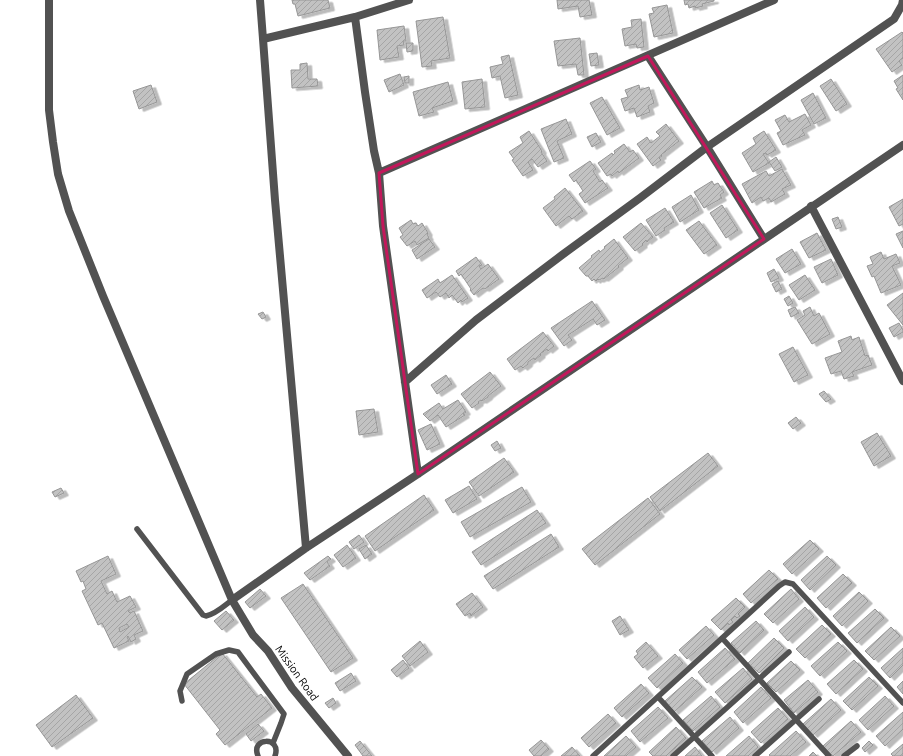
<svg xmlns="http://www.w3.org/2000/svg" width="903" height="756" viewBox="0 0 903 756" font-family="Ubuntu,sans-serif">
<defs>
<pattern id="building-hatch" width="6" height="6" patternUnits="userSpaceOnUse"><rect width="6" height="6" fill="#c2c2c2"/><path d="M-1 1l2-2M0 6l6-6M5 7l2-2" fill="none" stroke="#a5a5a5"/></pattern>
<filter id="shadow"><feDropShadow dx="4.5" dy="2.5" stdDeviation="0" flood-color="#0004"/></filter>
</defs>
<rect width="100%" height="100%" fill="#fff"/>
<path fill="url(#building-hatch)" stroke="#969696" fill-rule="evenodd" filter="url(#shadow)" d="M292,0H328L330,8L298,16L295,4H293Z
M557,0H589L592,15L580,17L578,6L558,9Z
M684,0H714V1L702,4L703,6L695,8V6L689,8L688,4L685,5Z
M667,5L673,33L654,37L649,14L654,13L652,8Z
M443,17L450,58L431,61L432,66L422,67L416,21Z
M641,19L644,47L637,48L636,44L625,46L622,29L632,27L631,20Z
M404,26L406,41H403L404,45L397,46L399,57L380,60L377,30Z
M902,32L903,33V58L899,61L902,65L892,72L876,49Z
M580,38L584,75H578L576,64L558,66L554,41Z
M406,43H413V51L407,52Z
M597,53L599,65L591,66L589,54Z
M509,55L518,95L505,98L500,76L492,78L490,67L503,64L501,57Z
M307,63L308,79H317L318,86L292,88L291,70H300V64Z
M400,74L404,85L389,92L384,80Z
M903,75V100L896,89L898,88L894,81Z
M409,76V83H405L404,77Z
M482,79L485,107L465,109L462,82Z
M831,79L847,104L836,111L820,86Z
M448,82L453,101L432,108L434,112L419,116L413,92Z
M151,85L157,102L139,109L133,91Z
M639,85L640,90L649,87L654,103L648,106L650,112L637,117L634,108L625,111L621,99L628,97L625,90Z
M813,93L826,118L814,124L801,100Z
M602,97L620,128L607,135L590,103Z
M805,114L811,125L802,130L805,135L783,145L777,133L781,131L775,120L785,115L789,122Z
M566,119L572,134L557,141L564,158L554,162L541,129Z
M666,124L679,141L661,155L662,156L659,158L661,160L653,166L637,144L647,137L651,143L660,136L656,132Z
M529,131L542,151L541,152L547,161L538,167L532,159L528,162L533,170L523,176L512,160L514,159L509,152L523,143L520,137Z
M764,131L776,150L767,155L766,153L763,154L769,163L753,172L742,153L756,144L753,138Z
M596,133L601,142L592,147L587,137Z
M624,144L630,152L633,150L639,158L619,173L618,171L612,176L611,174L607,176L598,163L612,153L613,155L615,153L614,151Z
M776,157L782,167L775,171L769,162Z
M590,161L596,169L593,171L600,182L602,180L608,188L585,203L579,194L583,191L576,180L574,182L569,175Z
M782,169L791,185L782,189L785,194L771,202L769,198L763,201L761,197L752,203L742,184L766,171L769,176Z
M712,181L714,185L718,183L724,192L720,195L722,198L704,208L694,192Z
M565,188L583,211L572,219L569,216L556,226L543,208L555,199L554,197Z
M691,195L699,210L680,222L672,207Z
M903,199V224L899,226L889,207Z
M722,205L738,230L726,238L710,213Z
M665,208L674,222L664,228L665,230L656,236L646,220Z
M838,217L842,227L836,229L832,219Z
M411,220L413,224L416,223L418,226L422,223L428,233L427,234L429,238L417,245L415,241L407,246L400,237L403,235L399,228Z
M699,221L717,245L704,254L686,230Z
M641,223L653,237L647,242L646,240L642,244L643,245L635,251L623,237Z
M903,231V248L896,234Z
M817,233L826,250L809,258L800,242Z
M429,239L435,247L417,259L412,250Z
M614,239L628,258L618,266L619,267L604,279L603,278L599,280L598,279L596,281L594,279L592,281L588,276H586L579,268L592,257L591,256L599,250L600,252L605,248L604,247Z
M792,249L801,264L785,273L776,259Z
M881,252L884,259L896,254L900,263L892,266L901,285L881,293L874,276L872,277L867,266L873,264L870,257Z
M476,257L482,265L479,266L481,269L488,264L499,279L485,289L483,288L474,295L470,290L471,289L461,274L459,276L456,271Z
M831,259L838,275L822,283L814,267Z
M774,269L779,278L771,282L767,273Z
M452,275L468,298L462,302L461,300L458,303L452,295L449,298L446,293L440,297L436,292L427,298L422,290L438,279L440,283Z
M805,275L815,290L799,300L789,285Z
M778,281L782,289L776,292L772,284Z
M903,293V325L887,305Z
M789,296L793,303L788,306L784,299Z
M592,301L605,320L597,325L593,319L568,335L572,340L564,346L551,328Z
M795,307L799,313L791,317L788,310Z
M810,307L814,316L819,313L830,334L812,344L797,320L805,315L803,311Z
M263,312L266,317L262,319L258,314Z
M899,323L903,330V332L894,337L889,328Z
M543,332L554,346L548,351L547,349L540,354L541,355L535,360L534,358L528,362V364L523,368L521,366L515,370L507,359Z
M851,336L852,340L859,337L865,356L868,355L872,365L852,372L854,376L844,379L841,371L831,374L825,358L842,352L838,341Z
M793,347L808,375L794,382L779,354Z
M490,372L501,386L488,396V397L482,401L481,400L478,402L479,403L472,408L461,394Z
M446,375L452,384L437,394L431,385Z
M824,391L831,399L826,402L819,394Z
M458,400L466,412L463,414L465,415L446,427L438,415L430,421L423,414L439,403L443,409Z
M374,409L378,432L359,435L356,411Z
M796,417L801,423L793,429L788,423Z
M431,424L440,444L427,450L418,430Z
M877,433L891,456L874,466L861,442Z
M497,441L501,448L495,451L491,445Z
M708,453L718,466L660,511L650,497Z
M504,458L514,472L479,496L469,482Z
M469,486L477,499L453,513L445,500Z
M522,487L531,502L470,537L461,522Z
M61,488L64,493L55,497L52,492Z
M424,495L434,510L375,551L365,536Z
M648,498L660,514L595,565L582,549Z
M537,510L546,523L481,565L472,552Z
M551,534L559,547L493,589L484,576Z
M359,535L364,542L354,549L349,542Z
M810,540L819,549L792,574L783,564Z
M347,545L356,558L343,567L334,555Z
M366,545L372,554L365,559L359,549Z
M108,556L116,574L101,581L107,594L112,591L117,602L130,596L136,607L128,611L130,613L134,611L143,631L134,635L136,639L131,642L128,636L127,637L129,641L114,648L102,623L98,625L82,591L86,589L83,581L81,582L76,571ZM127,624L129,627L120,632L119,628Z
M328,556L331,559L327,562L330,566L310,580L304,573Z
M827,556L836,565L810,590L801,580Z
M769,570L778,579L751,603L743,594Z
M843,574L852,583L826,608L817,598Z
M303,584L353,658L331,672L281,598Z
M260,589L266,596L250,608L245,602Z
M791,589L799,599L773,623L764,614Z
M859,592L868,601L842,626L833,616Z
M472,593L483,607L471,616L470,613L465,616L456,604Z
M736,598L745,607L738,614L740,616L737,618L735,616L731,620L733,622L729,625L728,623L721,630L711,620Z
M805,607L814,617L788,641L779,631Z
M875,609L884,618L857,643L848,633Z
M226,611L234,620L222,630L214,621Z
M620,616L629,630L620,635L612,621Z
M756,621L764,630L740,653L731,643Z
M822,625L831,634L805,658L796,649Z
M706,626L714,635L687,659L679,650Z
M891,627L900,636L874,660L865,651Z
M774,638L784,648L759,673L748,663Z
M420,641L428,652L410,666L402,656Z
M646,642L658,656L643,668L634,657L638,654L636,651Z
M838,642L847,651L820,676L811,666Z
M725,648L735,659L707,683L698,672Z
M903,648V665L890,678L881,668Z
M222,653L257,697L261,694L272,708L225,745L216,734L220,730L184,684Z
M675,654L683,663L657,688L648,678Z
M403,660L409,668L397,677L391,670Z
M854,660L863,669L836,694L827,684Z
M791,661L800,670L776,692L767,683Z
M743,668L752,679L725,703L715,692Z
M351,673L356,681L340,691L335,683Z
M692,677L702,687L674,712L665,701Z
M869,677L878,686L852,710L843,701Z
M808,680L818,692L794,713L784,700Z
M903,681V694L897,687Z
M641,684L649,693L622,717L614,708Z
M761,687L771,698L743,723L734,712Z
M76,695L93,718L52,747L36,725Z
M711,696L720,707L693,731L683,720Z
M885,696L894,706L868,730L859,720Z
M333,698L336,703L329,708L325,703Z
M831,699L841,710L813,735L803,724Z
M658,707L668,718L640,742L631,731Z
M778,708L788,719L761,743L751,732Z
M903,712V729L885,746L876,736Z
M608,714L616,723L589,747L581,738Z
M730,717L739,728L712,752L702,741Z
M851,721L861,732L833,756L823,746Z
M258,724L264,731L251,741L246,734Z
M676,727L686,738L666,756H653L649,752Z
M796,731L806,742L790,756H770L769,755Z
M626,736L636,747L626,756H604Z
M749,736L758,747L748,756H726Z
M541,740L549,749L541,756H534L529,750Z
M360,741L372,756H363L355,745Z
M869,741L873,745L865,752L862,748Z
M903,744V756H893L891,754Z
M572,747L580,756H561Z
M695,747L702,756H685Z
M813,752L817,756H809Z"/>
<g fill="none" stroke-linecap="round" stroke-linejoin="round">
<path stroke="#525252" stroke-width="5.5" d="M137,529L203,615L206,616C216,614 224,606 232,600
M722,638L829,756
M658,697L712,756
M182,701L180,691L187,674L216,654L229,650L238,652L284,714L281,723L273,743
M258,756C250,737 282,736 275,756
M593,756L779,586L785,582L793,584L903,703
M673,756L789,652
M755,756L819,699
M844,756L857,746"/>
<path stroke="#525252" stroke-width="8" d="M49,0V110L53,142L58,174L69,211L103,296L232,600L253,635L268,651L292,688L348,756
M260,0L263,39L275,200L306,548
M355,17L365,92L374,151L379,173L383,226L418,474
M263,39L355,17L409,0
M648,56L707,147L764,239
M379,173L774,0
M811,206L903,381
M405,382L476,320L562,255L640,198L707,147L894,19L902,5L903,0
M232,600L306,548L418,474L903,145"/>
</g>
<path fill="none" stroke="#c2185b" stroke-width="3" stroke-linejoin="round" d="M648,56L764,239L418,474L383,226L379,173Z"/>
<g text-anchor="middle" dominant-baseline="central" stroke-width="4" stroke-linejoin="round" paint-order="stroke">
<g font-size="11" fill="#000" stroke="#fff">
<text transform="translate(297 673) rotate(54)">Mission Road</text>
</g>
</g>
</svg>
